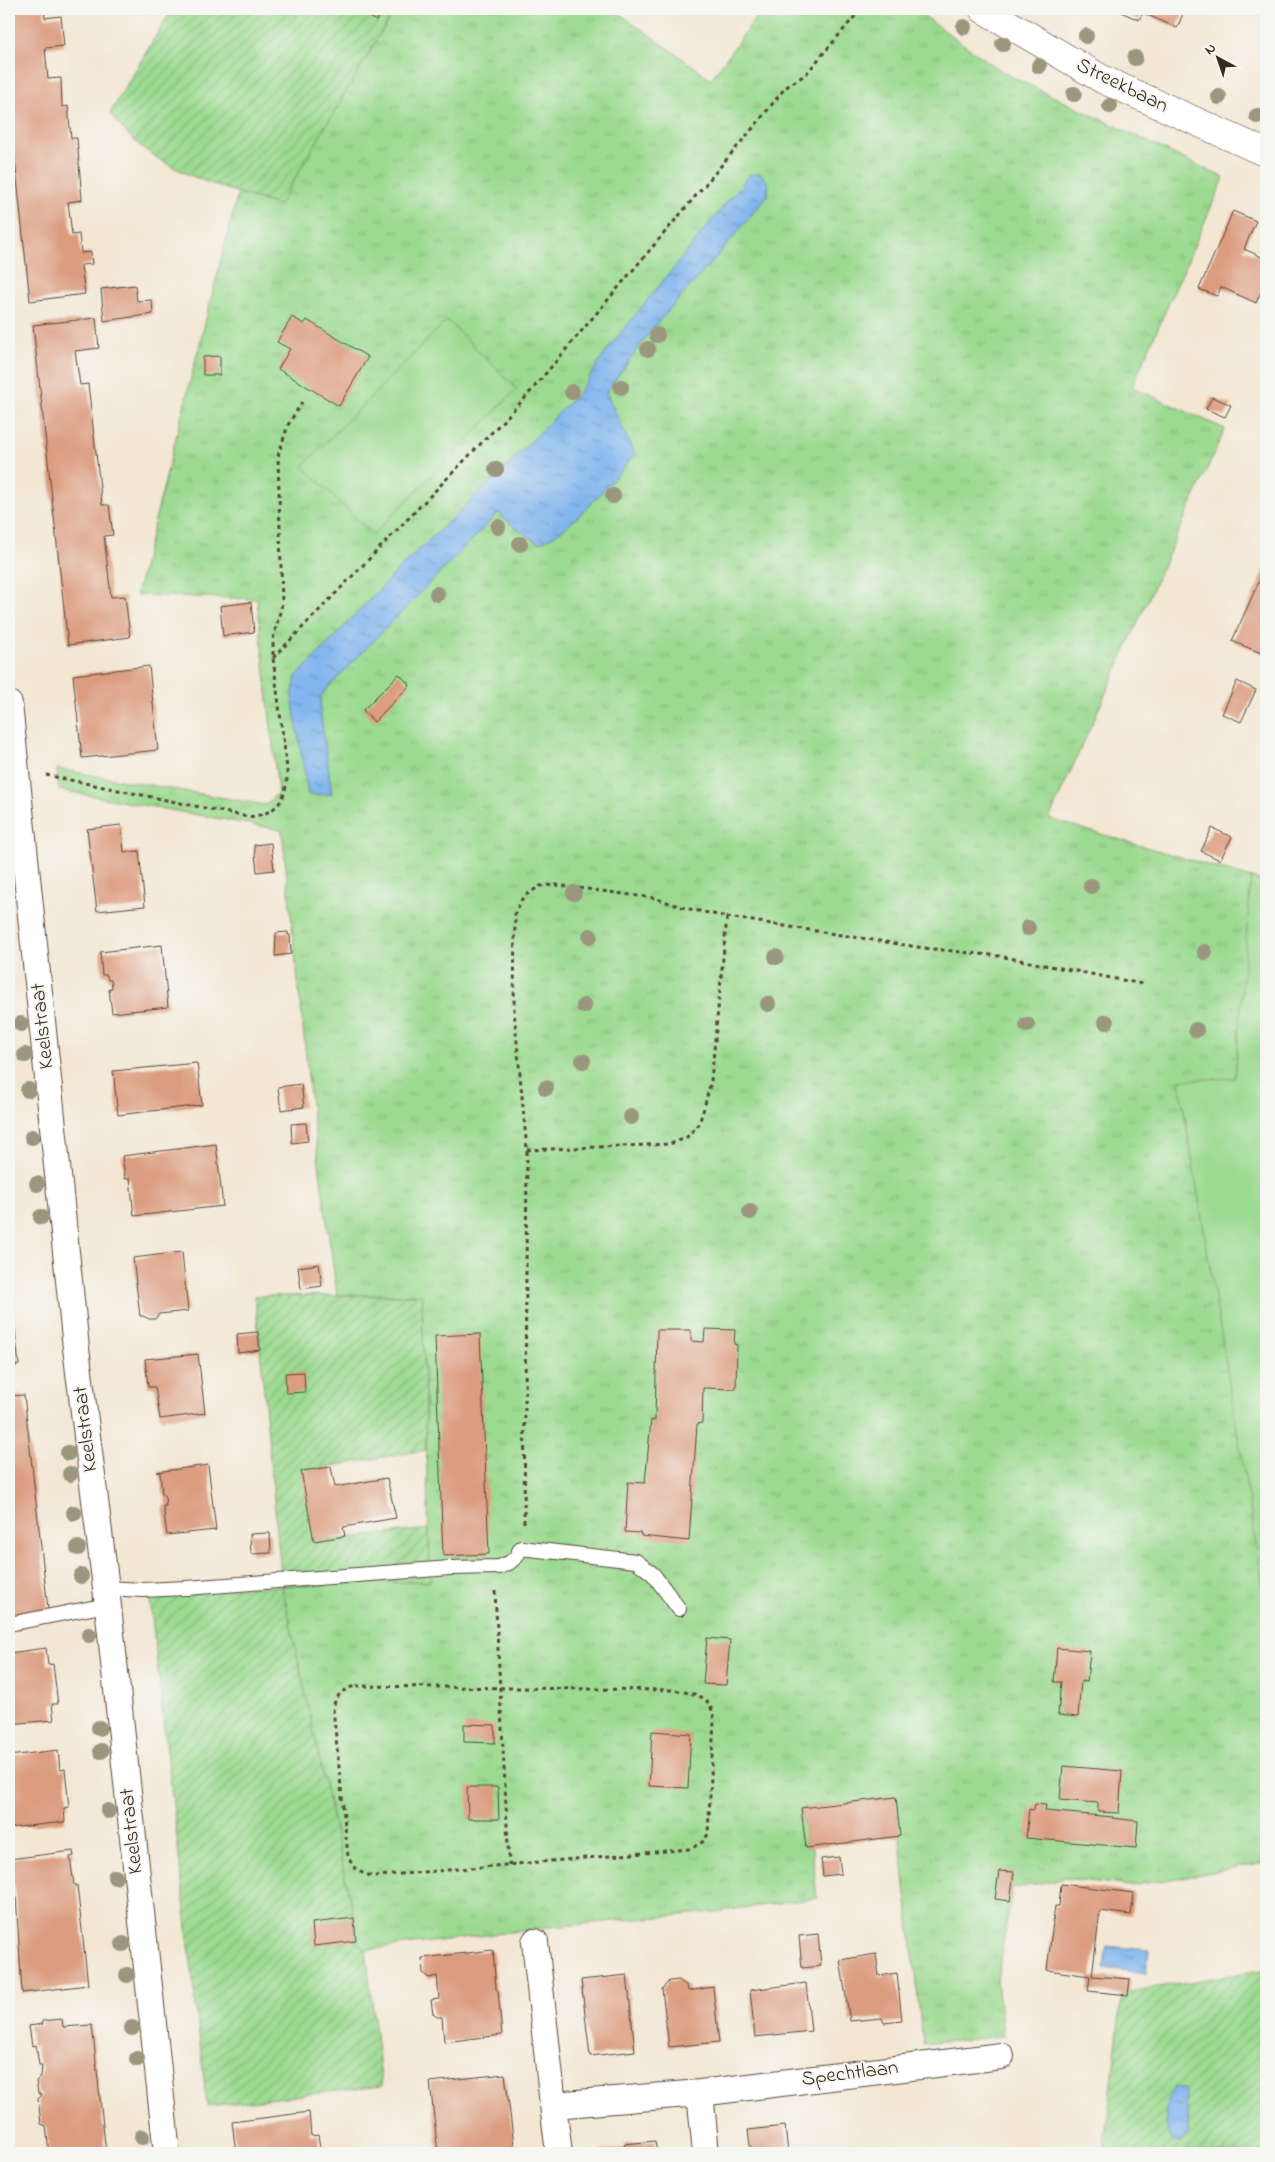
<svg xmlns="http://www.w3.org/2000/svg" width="1275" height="2162" viewBox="0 0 1275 2162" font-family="'Indie Flower',sans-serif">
<defs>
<pattern id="grass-tufts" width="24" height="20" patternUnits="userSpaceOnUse" patternTransform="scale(1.25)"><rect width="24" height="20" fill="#9bda90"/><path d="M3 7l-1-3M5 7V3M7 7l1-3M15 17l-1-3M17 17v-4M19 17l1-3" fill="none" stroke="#86bb7c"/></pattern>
<pattern id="garden-furrows" width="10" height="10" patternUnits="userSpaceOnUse" patternTransform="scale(1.25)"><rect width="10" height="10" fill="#9bda90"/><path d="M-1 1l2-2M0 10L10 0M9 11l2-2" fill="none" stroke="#86bb7c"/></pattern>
<pattern id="water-ripples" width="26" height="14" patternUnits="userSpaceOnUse" patternTransform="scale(1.25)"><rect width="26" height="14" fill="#80b5ee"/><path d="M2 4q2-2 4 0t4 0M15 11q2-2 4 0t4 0" fill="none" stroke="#6a93c0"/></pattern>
</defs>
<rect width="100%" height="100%" fill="#f6f6f2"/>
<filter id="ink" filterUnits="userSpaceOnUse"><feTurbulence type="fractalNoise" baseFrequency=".02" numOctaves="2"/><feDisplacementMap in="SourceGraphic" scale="10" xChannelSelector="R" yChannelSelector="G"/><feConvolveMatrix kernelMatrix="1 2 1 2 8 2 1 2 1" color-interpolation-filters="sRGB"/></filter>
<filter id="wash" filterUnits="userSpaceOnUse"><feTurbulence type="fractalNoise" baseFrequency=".0096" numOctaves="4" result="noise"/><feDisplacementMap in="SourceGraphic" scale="20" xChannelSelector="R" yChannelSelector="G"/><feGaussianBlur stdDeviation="1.12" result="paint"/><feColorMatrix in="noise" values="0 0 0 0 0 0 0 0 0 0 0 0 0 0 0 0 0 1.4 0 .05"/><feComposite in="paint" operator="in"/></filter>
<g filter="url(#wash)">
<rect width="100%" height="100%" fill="#f3e7d4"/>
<path fill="url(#grass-tufts)" stroke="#6b8257" d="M395,9H613L711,79L762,9H914L1004,73L1224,178L1132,387L1225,429L1049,819L1266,882V1863L1130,1886L1065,1878L1012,1889L997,1980L1003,2036L923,2044L895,1797L801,1808L806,1848H812L817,1898L714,1912L550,1927L366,1950L356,1941L354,1918L282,1586L430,1581L422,1295H337L312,1113L282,830L59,790L57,769L265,805L278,793L257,599L136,595L238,193L279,205Z"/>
<path fill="#9bda90" stroke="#6b8257" d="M447,320L517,389L373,535L303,466Z
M1251,878L1266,882V1605L1179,1080L1235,1078Z"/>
<path fill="url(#garden-furrows)" stroke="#6b8257" d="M172,9H395L279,205C217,186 149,170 110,113Z
M422,1295L426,1450L308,1470L320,1541L429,1529L430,1581L282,1586L354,1918L356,1941L366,1950L382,2086L207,2106L149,1591L282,1586L255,1296Z
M1266,1969V2153H1104L1122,1993Z"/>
<path fill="url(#water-ripples)" stroke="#5e7086" d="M760,173L769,184L767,196L719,254L653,328L606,392L635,455C611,480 570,534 538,543L513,526L498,513L321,695L320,710L332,794L308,795L292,697L296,677L396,572L515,458L579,392L611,345L749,175Z
M1107,1946L1149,1950L1146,1973L1104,1968Z
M1174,2087L1184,2089C1186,2093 1189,2129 1188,2135L1181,2143L1172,2142C1166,2123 1161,2105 1174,2087Z"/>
<g id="blocks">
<path fill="#dc9c7f" d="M9,9H44L45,18L61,16L64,46L45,48L48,79L61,78L62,107L68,106L71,138H77L82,200L68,202L72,235L79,234L81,253L91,252L92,264L81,265L85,294L30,301L9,104Z
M358,9H380L383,11L376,21Z
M1114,9H1185L1177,28L1143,13L1139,20Z
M1233,211L1256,221L1244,249L1266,259V280L1256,303L1221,287L1217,296L1199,289Z
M135,285L137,301L152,300L153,314L104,321L101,289Z
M292,317L304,324L307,320L368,357L339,406L278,369L290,349L277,342Z
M96,318L99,348L75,351L80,385L88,384L102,505H109L113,535L104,536L111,597L125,596L130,637L68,645L33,325Z
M220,356V375H203V357Z
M1212,397L1231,405L1225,417L1206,409Z
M1266,566V655L1232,641Z
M251,602L254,632L223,636L220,606Z
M149,666L158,750L82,758L73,675Z
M399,674L410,685L374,722L363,710Z
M1237,681L1256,690L1241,722L1222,714Z
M121,825L124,852L139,851L145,906L97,911L87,829Z
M1212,828L1232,837L1220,860L1201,851Z
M271,843L274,870L257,872L254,845Z
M288,932V935H290L291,954L275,956L276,933Z
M162,945L168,1007L112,1013L109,989L112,988L111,980H108L107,975H102L100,952Z
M197,1063L202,1105L118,1115L113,1071Z
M301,1084L304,1107L281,1110L278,1087Z
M306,1123L308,1141L292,1143L291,1124Z
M216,1144L223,1206L134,1216L130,1178L125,1179L122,1156Z
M182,1252L188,1311L159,1314L155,1319H149L143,1316H140L133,1258Z
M319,1264L322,1286L301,1289L298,1267Z
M9,1280L19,1365L9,1366Z
M705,1329L735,1330L734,1344L737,1345L736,1389L703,1388L702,1423L697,1424L689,1541L641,1536V1533L625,1532L628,1482L645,1483L651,1420L655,1421L657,1330H691V1341L704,1342Z
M258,1332L260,1350L238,1353L237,1334Z
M480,1334L489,1554L443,1556L435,1336Z
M198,1354L205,1413L160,1419L155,1387H148L145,1359Z
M304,1372L305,1392L286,1393L285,1373Z
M24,1395L48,1609L44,1610L45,1614L9,1622V1396Z
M208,1465L216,1530L167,1535L163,1506H166L165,1497L162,1493L160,1473L156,1472Z
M331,1467L335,1487L387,1478L396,1518L343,1527L345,1536L314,1541L301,1471Z
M270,1533L271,1553L251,1554L250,1534Z
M707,1638L730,1640L726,1685L703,1684Z
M46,1648L48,1665L53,1664L58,1704H52L54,1720L9,1724V1653Z
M1057,1648L1090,1651L1087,1682L1081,1681L1078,1717L1058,1715L1061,1682H1054Z
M464,1724L495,1725V1743L464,1742Z
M652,1731L691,1734L688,1788L649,1786Z
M58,1750L60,1770L65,1769L69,1807L64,1808L65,1822L9,1828V1756Z
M1063,1766L1122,1771L1119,1813L1098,1812V1803L1060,1800Z
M467,1787H498L499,1819H468Z
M896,1797L900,1836L806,1848L801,1808Z
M1035,1804L1046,1805L1045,1811L1113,1817L1112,1818L1138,1821L1136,1848L1026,1838L1029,1809L1034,1810Z
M73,1851L74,1856L70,1857L74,1885H77L88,1985L22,1993L16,1896L14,1884H11L9,1859Z
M839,1857L841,1874L823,1876L821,1859Z
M999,1871L1014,1872L1010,1901L995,1899Z
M1061,1884L1134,1893L1131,1915L1100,1911L1092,1976L1130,1979L1128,1995L1088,1991L1090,1976L1047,1970L1055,1906H1059Z
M354,1918L356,1941L314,1946L312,1923Z
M818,1934L821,1966L802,1968L799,1936Z
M493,1950L496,1989L498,1991L502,2035L444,2042L442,2017H437L433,2014L431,2000L439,1999L437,1976L429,1978L423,1973L422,1958Z
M876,1954L879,1976L897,1973L902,2021L884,2023L882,2018L850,2021L840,1960Z
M627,1975L635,2051L590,2056L581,1980Z
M679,1980L687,1986L688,1991L713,1987L719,2042L669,2047L662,1989L669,1981Z
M806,1983L811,2031L755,2037L750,1990Z
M62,2019L63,2027L92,2025L106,2153H49L46,2126L41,2124L38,2099L42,2095L38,2093L36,2081L41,2077L42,2065H39L36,2045L32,2046L29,2026L43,2024L42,2021Z
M505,2074L515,2153H438L430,2082Z
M309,2112L311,2136L318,2135L321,2153H236L232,2122Z
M785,2126L788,2153H751L748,2130Z
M655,2141L657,2153H600V2151L625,2148L624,2144Z"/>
</g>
</g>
<g filter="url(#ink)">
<use href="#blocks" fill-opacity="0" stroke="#574639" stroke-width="1"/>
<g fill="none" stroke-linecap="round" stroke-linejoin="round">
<g stroke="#574639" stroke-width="16">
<path id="lane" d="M106,1588L143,1590L186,1588L450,1568L499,1567L509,1563L516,1557L521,1548L636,1561L653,1574L679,1609
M9,1624L107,1605"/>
</g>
<g stroke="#574639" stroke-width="28">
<path id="street" d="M9,704L76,1348L106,1588L167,2153
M535,1942L553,2105L700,2093L1001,2056
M700,2093L706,2153
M553,2105L559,2153"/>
</g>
<g stroke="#574639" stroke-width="29">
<path id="secondary" d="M983,9L1102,79L1266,153"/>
</g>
<path stroke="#574639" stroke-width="3" stroke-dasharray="4 4" stroke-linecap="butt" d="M273,658L525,398L758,122L785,88L806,74L861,9
M46,775L248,817C278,814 288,799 287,769L273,658V639L282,604L278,456L288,425L302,402
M727,917L924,948L999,956L1142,984
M524,1523L527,1150L514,1010L515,913L523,897L540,886L556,885L654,898L685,908L727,917L711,1081L704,1108L699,1124L686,1138L670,1144L527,1150
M495,1591L509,1865
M356,1686L673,1690C695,1694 711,1694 714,1720L708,1834L704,1841L690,1849L378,1876C363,1876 353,1870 348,1856L333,1708C336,1695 343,1689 356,1686Z"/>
<use href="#lane" stroke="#fff" stroke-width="14"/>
<use href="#street" stroke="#fff" stroke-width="26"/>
<use href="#secondary" stroke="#fff" stroke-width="28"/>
</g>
<g fill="#9b977f">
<circle cx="964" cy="27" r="8"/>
<circle cx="1086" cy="36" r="8"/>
<circle cx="1003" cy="44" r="8"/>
<circle cx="1135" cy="58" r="8"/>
<circle cx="1039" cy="66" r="8"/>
<circle cx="1074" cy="94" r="8"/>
<circle cx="1219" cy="97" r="8"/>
<circle cx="1110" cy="106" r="8"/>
<circle cx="1257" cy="116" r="8"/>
<circle cx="657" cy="335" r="8"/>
<circle cx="648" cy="349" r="8"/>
<circle cx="621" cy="387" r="8"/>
<circle cx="572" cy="392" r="8"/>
<circle cx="496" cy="469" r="8"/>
<circle cx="613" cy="496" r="8"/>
<circle cx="498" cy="527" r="8"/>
<circle cx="520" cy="544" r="8"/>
<circle cx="437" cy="594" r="8"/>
<circle cx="1091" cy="886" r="8"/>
<circle cx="574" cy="893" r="8"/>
<circle cx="1028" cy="928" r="8"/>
<circle cx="590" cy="936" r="8"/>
<circle cx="1205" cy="952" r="8"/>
<circle cx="776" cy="957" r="8"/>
<circle cx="768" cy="1004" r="8"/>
<circle cx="584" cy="1006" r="8"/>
<circle cx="1106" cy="1022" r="8"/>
<circle cx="21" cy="1024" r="8"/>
<circle cx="1027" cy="1025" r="8"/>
<circle cx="1196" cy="1030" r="8"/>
<circle cx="25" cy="1055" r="8"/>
<circle cx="583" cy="1061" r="8"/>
<circle cx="546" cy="1088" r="8"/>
<circle cx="28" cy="1090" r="8"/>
<circle cx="631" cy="1117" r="8"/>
<circle cx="32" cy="1137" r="8"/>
<circle cx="37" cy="1184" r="8"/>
<circle cx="750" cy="1212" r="8"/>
<circle cx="41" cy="1217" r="8"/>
<circle cx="68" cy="1453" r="8"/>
<circle cx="70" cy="1474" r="8"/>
<circle cx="74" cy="1513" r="8"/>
<circle cx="78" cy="1548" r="8"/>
<circle cx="81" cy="1576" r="8"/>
<circle cx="89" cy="1635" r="8"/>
<circle cx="99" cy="1728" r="8"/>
<circle cx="101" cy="1751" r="8"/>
<circle cx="108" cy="1811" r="8"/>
<circle cx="115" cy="1877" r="8"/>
<circle cx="123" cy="1944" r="8"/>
<circle cx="127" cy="1975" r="8"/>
<circle cx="132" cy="2028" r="8"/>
<circle cx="137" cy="2059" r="8"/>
<circle cx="142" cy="2137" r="8"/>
</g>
</g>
<g text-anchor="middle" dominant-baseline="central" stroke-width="4" stroke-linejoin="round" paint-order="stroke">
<g font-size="21" fill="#3b2a1e" stroke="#f6f6f2">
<text transform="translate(1122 86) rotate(26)">Streekbaan</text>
<text transform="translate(43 1026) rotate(-96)">Keelstraat</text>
<text transform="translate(86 1429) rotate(-97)">Keelstraat</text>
<text transform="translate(132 1831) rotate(-96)">Keelstraat</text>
<text transform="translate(850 2074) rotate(-7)">Spechtlaan</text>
</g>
</g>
<rect width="1275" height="2162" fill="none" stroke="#f6f6f2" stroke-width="30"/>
<g transform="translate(1218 58) rotate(320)" stroke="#f6f6f2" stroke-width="4" paint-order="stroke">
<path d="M0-4L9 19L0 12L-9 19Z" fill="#3b2a1e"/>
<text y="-8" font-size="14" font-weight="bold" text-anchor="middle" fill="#3b2a1e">N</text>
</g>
</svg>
